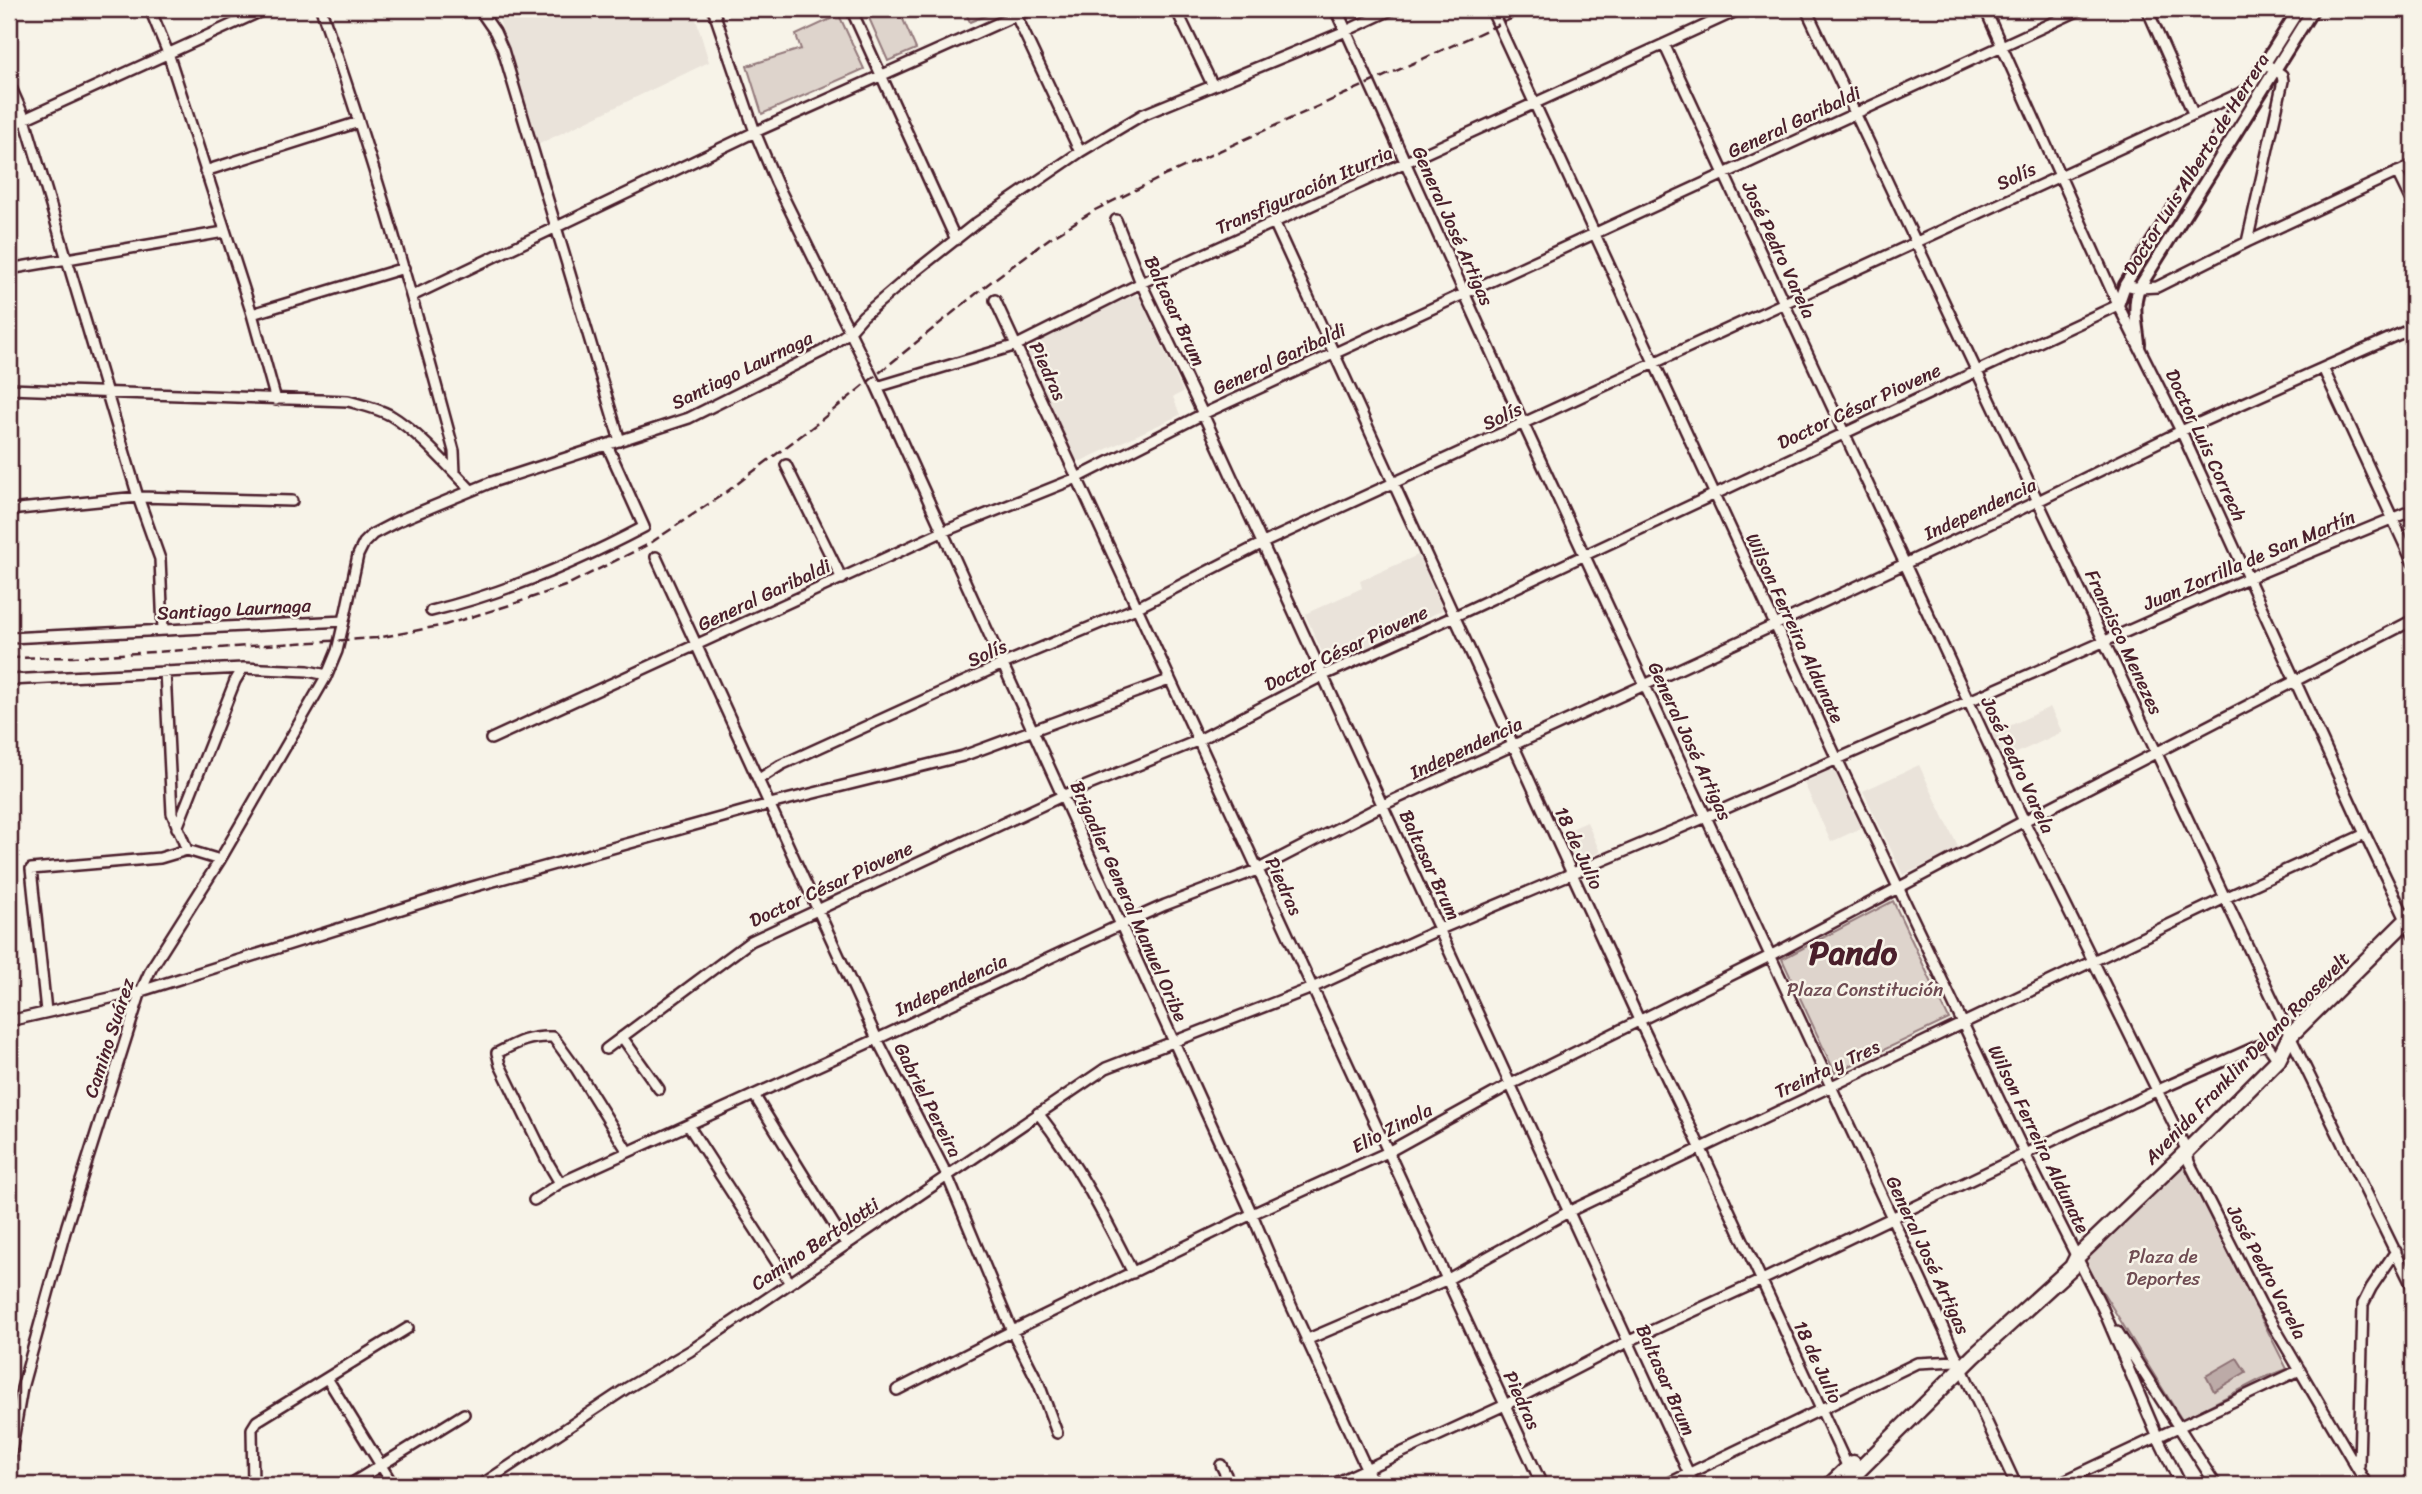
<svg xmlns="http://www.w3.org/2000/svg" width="2422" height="1494" viewBox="0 0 2422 1494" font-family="Sriracha,sans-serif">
<rect width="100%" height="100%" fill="#f7f3e8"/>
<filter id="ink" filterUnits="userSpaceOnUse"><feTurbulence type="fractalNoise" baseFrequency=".0143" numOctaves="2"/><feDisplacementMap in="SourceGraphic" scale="14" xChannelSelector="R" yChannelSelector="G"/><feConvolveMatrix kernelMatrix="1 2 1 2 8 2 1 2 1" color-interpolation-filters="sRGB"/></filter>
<g filter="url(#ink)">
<path fill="#eae3da" d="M520,9H693L709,62L537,145L499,19Z
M1135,295L1140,297L1183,392L1173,397L1180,415L1081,461L1075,459L1025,349L1026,344Z
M1418,555L1443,610L1372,643L1373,645L1334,663L1328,650L1322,652L1305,614L1362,588L1360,581Z
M2050,707L2062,732L2004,759L1992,734Z
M1919,765L1959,849L1903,875L1863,791Z
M1830,770L1835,772L1861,828L1831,842L1804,783Z
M1587,822L1600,852L1575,863L1562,833Z"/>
<path fill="#ded4cc" stroke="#947a7c" stroke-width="2" d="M865,9H919L902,17L916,49L888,61Z
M964,9H999V10L970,22Z
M839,15L864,69L762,114L747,66L801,49L796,35Z
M1893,901L1949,1019L1835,1073L1782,959Z
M2182,1161L2287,1369L2261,1379L2182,1420L2081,1257Z"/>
<path fill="#bcaaa7" stroke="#8e7275" stroke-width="2" d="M2237,1358L2246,1372L2214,1391L2206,1376Z"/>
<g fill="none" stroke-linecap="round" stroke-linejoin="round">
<g stroke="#4a1f2b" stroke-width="14">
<path id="minor" d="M150,9L168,53L252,314L276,400
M321,9C372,154 414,302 454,451L455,473
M479,9L495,32L503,50L620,441
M713,9L755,132L776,182L877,387L1252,1214L1285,1292L1374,1485
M851,9L956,240
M1013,9L1080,152
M1176,9L1212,84
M1491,9L1837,759L2025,1154L2103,1309L2158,1438L2181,1485
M1806,9L2290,1036L2413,1288
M1985,9L2118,305L2181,431L2365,834L2413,934
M2147,9L2193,113
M1346,31L1524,425L2016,1485
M1664,44L2024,821L2187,1151L2189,1162L2261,1304L2367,1485
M9,83L25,119L138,497L160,559L163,630
M9,126L266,9
M205,171L359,122
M2397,172L2413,205
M1116,220L1141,283L1203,414L1694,1485
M1274,222L1639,1020L1701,1149L1856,1485
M2247,242L2283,81L2282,75L2265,63
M9,269L224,232
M2125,285L2139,288L2157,287L2247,242L2413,165
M412,296L755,132L1030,9
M995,300L1542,1485
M252,314L404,268
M2323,368L2413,563
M877,387L1017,345L1141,283L1741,9
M9,389L348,401C362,405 377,408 390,415C416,430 449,467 471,490
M786,465L842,579
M9,510L138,497L292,501
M656,557L877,1039L947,1175L1012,1331L1039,1384L1057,1433
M431,611C505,593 576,563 644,527L607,445
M9,638L344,621
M9,680L243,668L308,671L327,675
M491,739L942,532L1077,478L1203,414L2082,9
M759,779L781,765L1003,664L1136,608L1263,543L2249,89
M177,828L235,681L243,668
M187,850L220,860
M46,1011L31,869L160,858L187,850L172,813L165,671
M9,1021L141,991L465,889L770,804L963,756L1169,680
M622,1037L659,1089
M606,1049L751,941L1062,796L1197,741L1324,675L1455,616L2118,305
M754,1095L846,1244
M1038,1113C1077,1163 1105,1217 1133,1273
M688,1125L790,1283
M560,1183L547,1161L500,1065L497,1053C518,1042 529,1036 553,1037L577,1070L628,1152
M534,1200L560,1183L877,1039L1120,925L1165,905L1257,870L1383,805L1775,625L2038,501L2181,431L2413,328
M2117,1331L2216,1485
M1306,1340L1448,1279L1570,1211L2225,898L2365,834
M327,1378L393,1485
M897,1390L1012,1331L1252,1214L1388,1152L1511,1084L1770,956L2024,821L2413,620
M9,1464L22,1388L67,1225L141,991L151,969L220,860L327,675L337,651L344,621L358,555L364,543L373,534L398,521L492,482L689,418L823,351L849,332L863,316L912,274L975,224L1080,152L1142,115L1346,31L1393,9
M1221,1465L1231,1485
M2359,1466L2363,1304L2371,1288L2396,1251
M253,1485L252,1429L257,1421L408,1328
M349,1485L464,1414
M481,1485L627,1388L690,1351L1106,1068L1312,988L1440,929L1706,817L2248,578L2413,510
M1331,1485L1505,1405L1629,1341L1762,1280L2156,1091L2260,1045L2268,1046L2278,1060
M1665,1485L1917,1363L1957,1361
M2055,1485L2300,1370"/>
</g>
<g stroke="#4a1f2b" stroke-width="16">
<path id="tertiary" d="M1336,9L1346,31
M2118,305L2125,285L2299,9
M2139,344C2137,325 2132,306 2139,288L2313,9"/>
</g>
<g stroke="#4a1f2b" stroke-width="19">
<path id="trunk" d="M1830,1485L1853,1463
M1844,1485L1974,1356L2072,1267L2077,1257L2187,1151L2278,1060L2290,1036L2413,914"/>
</g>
<use href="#minor" stroke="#f7f3e8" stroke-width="9"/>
<use href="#tertiary" stroke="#f7f3e8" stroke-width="10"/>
<use href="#trunk" stroke="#f7f3e8" stroke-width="14"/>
<path stroke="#4a1f2b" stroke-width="2.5" stroke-dasharray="10 5" stroke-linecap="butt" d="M9,658L73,657L377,638L445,625L510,605L565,586L649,544L725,493L815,425L988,284L1050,238L1095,210L1166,175L1533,9"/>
</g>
</g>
<g text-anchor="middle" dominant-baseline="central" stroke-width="5" stroke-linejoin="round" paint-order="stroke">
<g font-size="19" fill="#4a1f2b" stroke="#f7f3e8">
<text transform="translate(1794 122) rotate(-25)">General Garibaldi</text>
<text transform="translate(2196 164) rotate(-58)">Doctor Luis Alberto de Herrera</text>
<text transform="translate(2016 176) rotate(-25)">Solís</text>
<text transform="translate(1304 190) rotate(-24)">Transfiguración Iturria</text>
<text transform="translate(1453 226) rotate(66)">General José Artigas</text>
<text transform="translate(1779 250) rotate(65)">José Pedro Varela</text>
<text transform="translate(1175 311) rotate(65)">Baltasar Brum</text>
<text transform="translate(1279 359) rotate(-25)">General Garibaldi</text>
<text transform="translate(742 370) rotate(-26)">Santiago Laurnaga</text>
<text transform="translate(1048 371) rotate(65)">Piedras</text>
<text transform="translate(1859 406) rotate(-25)">Doctor César Piovene</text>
<text transform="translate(1502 416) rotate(-25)">Solís</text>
<text transform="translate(2206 445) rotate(65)">Doctor Luis Correch</text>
<text transform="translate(1980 509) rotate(-25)">Independencia</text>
<text transform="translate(2249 560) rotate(-23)">Juan Zorrilla de San Martín</text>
<text transform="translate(764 595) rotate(-25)">General Garibaldi</text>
<text transform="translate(234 609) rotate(-3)">Santiago Laurnaga</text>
<text transform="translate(1795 628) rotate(65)">Wilson Ferreira Aldunate</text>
<text transform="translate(2124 642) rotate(65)">Francisco Menezes</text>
<text transform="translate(1346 648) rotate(-25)">Doctor César Piovene</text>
<text transform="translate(987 653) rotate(-24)">Solís</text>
<text transform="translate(1690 741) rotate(65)">General José Artigas</text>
<text transform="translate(1466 748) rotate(-25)">Independencia</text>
<text transform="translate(2018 765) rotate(65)">José Pedro Varela</text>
<text transform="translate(1579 848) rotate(65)">18 de Julio</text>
<text transform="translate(1430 865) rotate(65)">Baltasar Brum</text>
<text transform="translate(831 884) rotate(-25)">Doctor César Piovene</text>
<text transform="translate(1284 886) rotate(65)">Piedras</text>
<text transform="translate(1129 901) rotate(66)">Brigadier General Manuel Oribe</text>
<text transform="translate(951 985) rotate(-25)">Independencia</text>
<text transform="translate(109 1038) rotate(-72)">Camino Suárez</text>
<text transform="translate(2247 1058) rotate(-46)">Avenida Franklin Delano Roosevelt</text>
<text transform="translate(1827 1069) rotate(-25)">Treinta y Tres</text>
<text transform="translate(928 1100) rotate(63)">Gabriel Pereira</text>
<text transform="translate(1392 1128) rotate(-27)">Elio Zinola</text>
<text transform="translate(2039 1139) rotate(64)">Wilson Ferreira Aldunate</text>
<text transform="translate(815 1244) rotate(-34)">Camino Bertolotti</text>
<text transform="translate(1928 1255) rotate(65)">General José Artigas</text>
<text transform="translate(2267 1272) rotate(62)">José Pedro Varela</text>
<text transform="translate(1818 1362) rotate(65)">18 de Julio</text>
<text transform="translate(1666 1380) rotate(66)">Baltasar Brum</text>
<text transform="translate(1522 1400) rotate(65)">Piedras</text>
</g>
<g font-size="19" fill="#6f4c53" stroke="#f7f3e8">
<text x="1865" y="989">Plaza Constitución</text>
<text x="2163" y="1256">Plaza de<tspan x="2163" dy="22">Deportes</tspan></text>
</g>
<g font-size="33" font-weight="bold" fill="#4a1f2b" stroke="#f7f3e8">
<text x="1853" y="953">Pando</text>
</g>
</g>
<rect width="2422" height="1494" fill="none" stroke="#f7f3e8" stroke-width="35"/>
<rect x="18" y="18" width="2387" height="1459" fill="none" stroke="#4a1f2b" stroke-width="2.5" filter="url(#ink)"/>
</svg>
